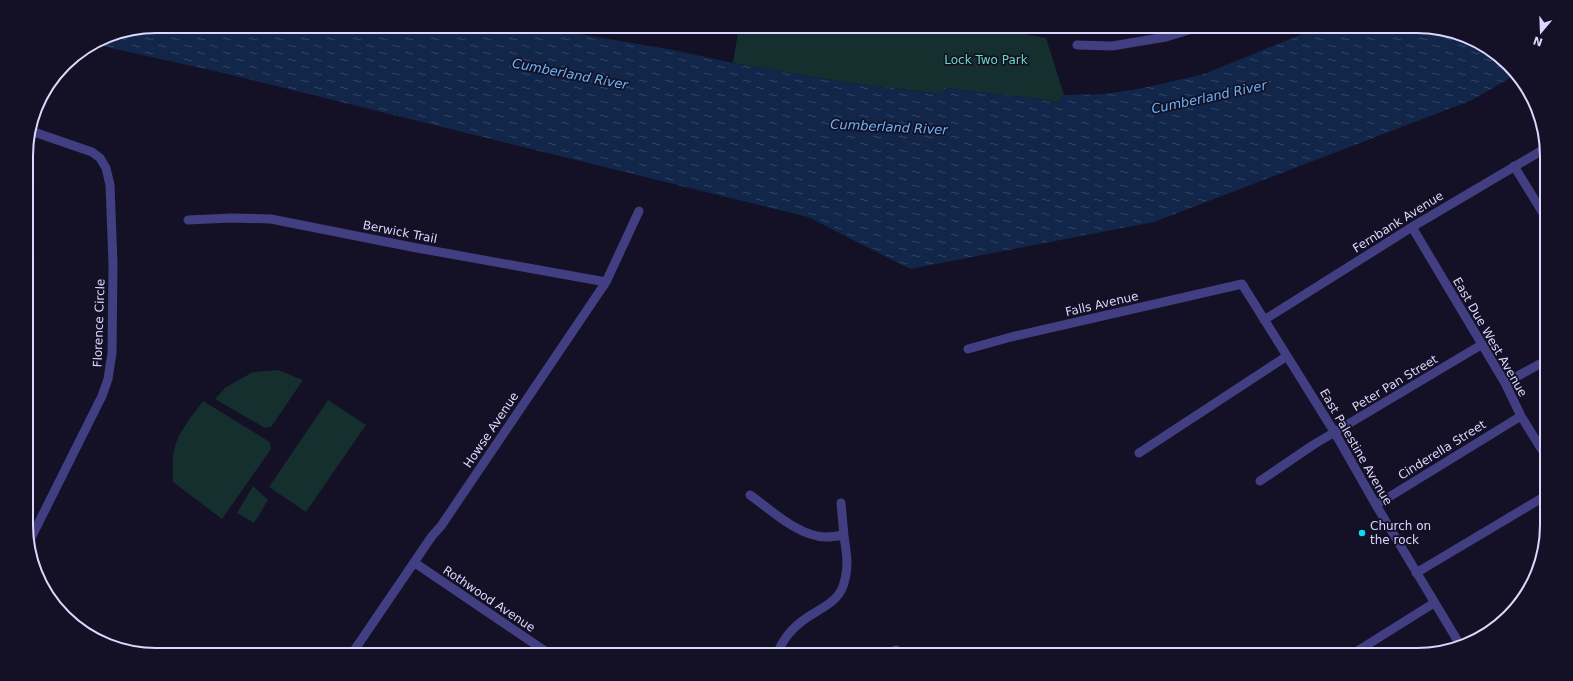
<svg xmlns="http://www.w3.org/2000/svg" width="1573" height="681" viewBox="0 0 1573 681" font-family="'DejaVu Sans',sans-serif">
<defs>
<pattern id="water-ripples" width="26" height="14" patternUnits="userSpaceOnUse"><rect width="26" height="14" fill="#112649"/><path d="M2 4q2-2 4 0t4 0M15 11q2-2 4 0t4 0" fill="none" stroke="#334564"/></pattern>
</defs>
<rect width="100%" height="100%" fill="#141026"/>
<path fill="#142f2e" d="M739,26H982L1046,38L1064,95L1058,103L1041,99L944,88L942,94L844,82L733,63Z
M278,370L303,380L271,427L265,428L215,399L226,387L253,372Z
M328,400L366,425L306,512L269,487Z
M203,401L270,442L271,449L222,519L173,482C173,471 172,461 174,450C178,432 192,416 203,401Z
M253,486L268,500L254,523L237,513Z"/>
<path fill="url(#water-ripples)" d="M156,26H532L673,50L733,63L844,82L941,94L944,88L1041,99L1058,103L1064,95L1105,94L1143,88L1204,74L1322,26H1417L1467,36L1517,74L1472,100L1154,222L910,269L808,217L219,72L93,44L106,36Z"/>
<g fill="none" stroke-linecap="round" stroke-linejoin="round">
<path stroke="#413e82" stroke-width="9" d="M1077,45L1112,46L1166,37L1202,26
M1514,166L1546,218
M188,220L231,218L271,219L417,248L606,282
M1412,227L1505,383L1521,416L1547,458
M1264,320L1412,227L1546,148
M968,349L1011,337L1242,284L1335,433L1376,505L1459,643
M1505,383L1547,360
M1139,453L1287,356
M1260,481L1313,445L1481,345
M750,495C771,510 798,536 825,537C831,537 838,536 844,535
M1376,505L1521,416
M28,544L102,396L108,379L112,353L113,264L110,185L106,168L100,158L92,152L31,131
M415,563L551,655
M1416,573L1547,495
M351,655L432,536L441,526L606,282L639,211
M727,655L737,653L748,655
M777,655C782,640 792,628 805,619C822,607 841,602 845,579C849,564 846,551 844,536C843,525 842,514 841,503
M886,655L896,650
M1351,655L1434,603"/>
</g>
<circle fill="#0ddbf3" stroke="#141026" stroke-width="1.5" cx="1362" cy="533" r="4"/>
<g text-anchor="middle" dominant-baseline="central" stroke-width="3.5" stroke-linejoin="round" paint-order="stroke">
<g font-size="12" fill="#66dabd" stroke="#141026">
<text x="986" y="60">Lock Two Park</text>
</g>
<g font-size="12" fill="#dcd7fd" stroke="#141026">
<text transform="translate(1398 222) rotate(-32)">Fernbank Avenue</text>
<text transform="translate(400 232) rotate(11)">Berwick Trail</text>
<text transform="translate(1102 304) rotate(-13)">Falls Avenue</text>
<text transform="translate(99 323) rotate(-88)">Florence Circle</text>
<text transform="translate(1490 337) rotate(60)">East Due West Avenue</text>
<text transform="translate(1395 383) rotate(-31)">Peter Pan Street</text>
<text transform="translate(491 430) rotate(-56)">Howse Avenue</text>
<text transform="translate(1356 447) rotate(60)">East Palestine Avenue</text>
<text transform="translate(1442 450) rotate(-32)">Cinderella Street</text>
<text transform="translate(489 599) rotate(34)">Rothwood Avenue</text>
</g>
<g font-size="12" fill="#dcd7fd" stroke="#141026" text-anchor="start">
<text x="1370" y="526">Church on<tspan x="1370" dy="14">the rock</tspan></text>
</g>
<g font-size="13" font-style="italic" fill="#6bb6f8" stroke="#141026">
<text transform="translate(570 74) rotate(11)">Cumberland River</text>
<text transform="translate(1209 97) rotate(-12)">Cumberland River</text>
<text transform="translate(889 127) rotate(3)">Cumberland River</text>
</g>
</g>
<path d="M0 0H1573V681H0ZM156 33H1417A123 123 0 0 1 1540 156V525A123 123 0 0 1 1417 648H156A123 123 0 0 1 33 525V156A123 123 0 0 1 156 33Z" fill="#141026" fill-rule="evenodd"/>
<path fill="none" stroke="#dcd7fd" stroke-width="2" d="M156 33H1417A123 123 0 0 1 1540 156V525A123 123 0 0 1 1417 648H156A123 123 0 0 1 33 525V156A123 123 0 0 1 156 33Z"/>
<g transform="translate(1541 32) rotate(199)" stroke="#141026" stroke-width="3" paint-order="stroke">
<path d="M0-3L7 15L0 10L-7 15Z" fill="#dcd7fd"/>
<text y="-6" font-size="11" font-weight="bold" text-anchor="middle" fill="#dcd7fd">N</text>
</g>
</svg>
